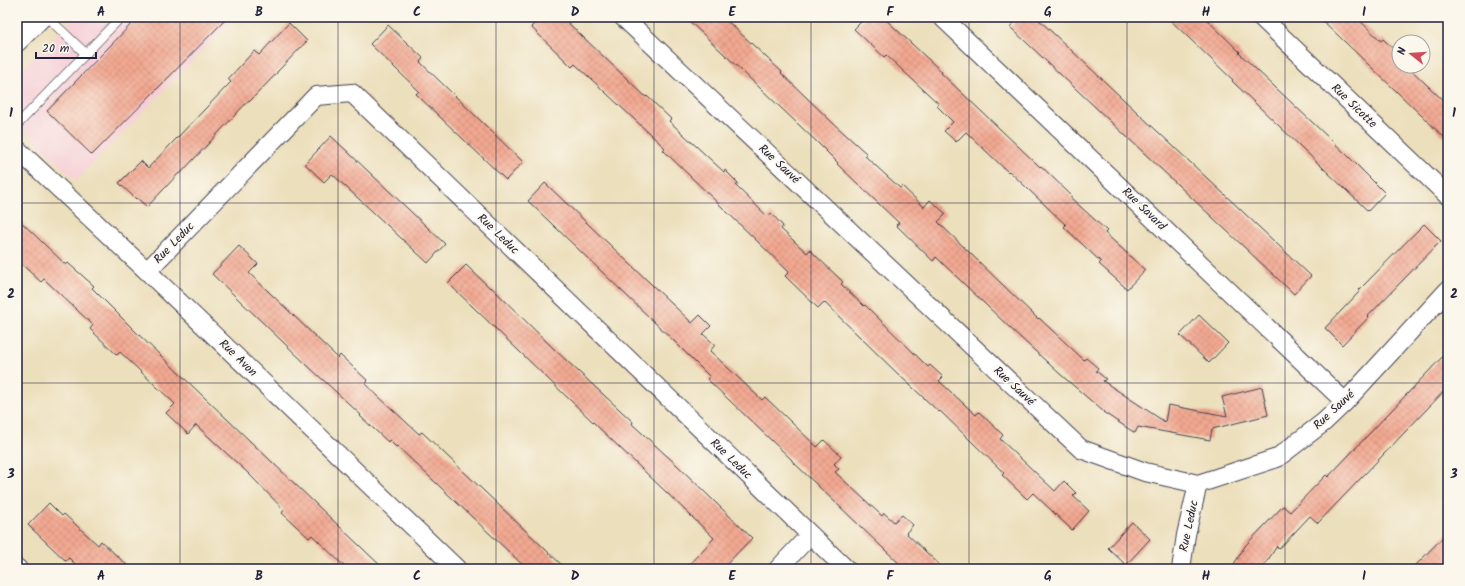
<svg xmlns="http://www.w3.org/2000/svg" width="1465" height="586" viewBox="0 0 1465 586" font-family="Kalam,sans-serif">
<defs>
<pattern id="building-cross-hatch" width="8" height="8" patternUnits="userSpaceOnUse"><rect width="8" height="8" fill="#f2a891"/><path d="M0 0l8 8M0 8l8-8" fill="none" stroke="#cf907e"/></pattern>
</defs>
<rect width="100%" height="100%" fill="#fbf7ec"/>
<filter id="ink" filterUnits="userSpaceOnUse"><feTurbulence type="fractalNoise" baseFrequency=".025" numOctaves="2"/><feDisplacementMap in="SourceGraphic" scale="8" xChannelSelector="R" yChannelSelector="G"/><feConvolveMatrix kernelMatrix="1 2 1 2 8 2 1 2 1" color-interpolation-filters="sRGB"/></filter>
<filter id="wash" filterUnits="userSpaceOnUse"><feTurbulence type="fractalNoise" baseFrequency=".012" numOctaves="4" result="noise"/><feDisplacementMap in="SourceGraphic" scale="16" xChannelSelector="R" yChannelSelector="G"/><feGaussianBlur stdDeviation="0.9" result="paint"/><feColorMatrix in="noise" values="0 0 0 0 0 0 0 0 0 0 0 0 0 0 0 0 0 1.4 0 .05"/><feComposite in="paint" operator="in"/></filter>
<g filter="url(#wash)">
<rect width="100%" height="100%" fill="#ecdfbc"/>
<path fill="#f6cfd7" d="M74,17H235L76,181L17,122V74Z"/>
<g id="blocks">
<path fill="url(#building-cross-hatch)" d="M138,17H228L92,155L47,111Z
M541,17H562L646,97L647,96L671,119L669,121L724,172L725,170L738,183L736,186L768,217L771,213L783,226L781,229L807,253L810,250L843,282L841,284L864,306L865,305L928,367L930,365L943,377L939,381L976,415L979,412L1003,435L1000,439L1055,491L1064,481L1076,493L1073,496L1089,511L1072,530L1033,493L1027,499L1002,475L1004,473L940,411L939,412L898,374L824,302L818,308L785,276L789,272L663,150L665,148L575,64L572,67L531,27Z
M685,17H723L782,72L781,73L834,124L867,154L865,156L900,188L902,186L924,207L930,200L946,214L938,222L1038,319L1039,318L1084,360L1086,358L1098,368L1096,371L1106,379L1103,381L1165,422L1168,405L1227,416L1222,397L1262,387L1268,415L1212,429L1210,440L1138,427L1135,433L1103,412H1104L1060,374L1009,327L936,257L933,261L896,225L899,223L837,164L838,163L817,142Z
M866,17H883L942,72L941,73L1040,167L1041,166L1072,196L1070,197L1107,231L1105,233L1145,270L1127,289L1099,264L1101,262L1064,227L1066,225L1009,171L1008,172L966,132L956,142L944,131L953,122L937,106L939,104L886,55L884,57L854,29Z
M1019,17H1036L1311,276L1294,294L1010,27Z
M1167,17H1204L1240,52L1239,53L1349,157L1385,193L1368,211L1232,81L1233,80Z
M1319,17H1356L1381,41L1383,39L1399,54V66H1407L1448,105V141Z
M289,23L307,41L277,72V73L250,101L249,100L180,174L179,173L147,207L137,198L136,199L119,183L141,161L148,168L231,82L228,79L254,51L259,55Z
M388,25L423,58L420,62L523,162L506,180L416,94L419,91L370,44Z
M331,136L445,244L428,263L332,174L324,182L305,164Z
M545,183L692,323L700,315L711,326L703,334L715,345L710,351L762,400L765,397L817,447L824,440L841,456L834,464L839,469L835,472L882,516L884,513L894,522L902,515L913,525L906,533L944,569H905L792,461V460L707,379L710,377L674,341L528,201Z
M17,218L66,265L68,263L94,286L92,288L138,334L384,569H347L312,535L309,538L282,513L284,510L249,474L196,425L188,434L166,413L175,404L120,352L117,355L90,329L93,325L44,279L41,282L17,260Z
M1424,224L1441,241L1368,316L1369,317L1342,345L1325,328L1360,291L1359,290Z
M239,246L258,264L249,273L338,358L340,355L368,381L365,384L419,434L422,432L566,569H527L397,446L396,447L389,440L388,442L360,416L361,415L308,366L212,274Z
M466,265L490,288L491,287L553,348L633,422L632,424L678,466L752,538L722,569H685L714,538L448,283Z
M1199,315L1228,343L1209,363L1180,335Z
M1448,351V387L1318,523L1310,516L1279,549L1277,546L1262,569H1231L1245,546L1283,506L1290,512L1326,475L1328,477Z
M49,503L62,516L64,514L98,545L101,541L131,569H80L69,558L66,561L28,525Z
M1132,522L1150,539L1126,565L1108,548Z
M1448,532V569H1412Z"/>
</g>
</g>
<g filter="url(#ink)">
<use href="#blocks" fill-opacity="0" stroke="#403e4e" stroke-width="1"/>
<g fill="none" stroke-linecap="round" stroke-linejoin="round">
<g stroke="#403e4e" stroke-width="10">
<path id="lane" d="M47,17L85,53
M17,125L121,17"/>
</g>
<g stroke="#403e4e" stroke-width="20">
<path id="street" d="M623,17L1081,449L1145,472L1198,484L1277,458L1324,422L1345,402L1448,290
M942,17L1345,402
M1261,17L1448,196
M17,149L147,271L457,569
M147,271L316,96L352,93L846,569
M17,568L18,569
M778,569L810,535
M1181,569L1186,535L1198,484"/>
</g>
<g stroke="#403e4e" stroke-width="24">
<path id="primary" d="M17,40L40,17"/>
</g>
<use href="#lane" stroke="#fff" stroke-width="9"/>
<use href="#street" stroke="#fff" stroke-width="18"/>
<use href="#primary" stroke="#fff" stroke-width="22"/>
</g>
</g>
<path fill="none" stroke="#22223b" stroke-width="1" stroke-opacity="0.55" d="M180,17V569M338,17V569M496,17V569M654,17V569M811,17V569M969,17V569M1127,17V569M1285,17V569M17,203H1448M17,383H1448"/>
<g text-anchor="middle" dominant-baseline="central" stroke-width="3.5" stroke-linejoin="round" paint-order="stroke">
<g font-size="12" fill="#22223b" stroke="#fbf7ec">
<text transform="translate(1354 106) rotate(44)">Rue Sicotte</text>
<text transform="translate(779 164) rotate(43)">Rue Sauvé</text>
<text transform="translate(1144 209) rotate(44)">Rue Savard</text>
<text transform="translate(498 234) rotate(44)">Rue Leduc</text>
<text transform="translate(174 243) rotate(-46)">Rue Leduc</text>
<text transform="translate(238 358) rotate(44)">Rue Avon</text>
<text transform="translate(1014 386) rotate(43)">Rue Sauvé</text>
<text transform="translate(1334 410) rotate(-43)">Rue Sauvé</text>
<text transform="translate(731 459) rotate(44)">Rue Leduc</text>
<text transform="translate(1189 526) rotate(-78)">Rue Leduc</text>
</g>
</g>
<rect width="1465" height="586" fill="none" stroke="#fbf7ec" stroke-width="44"/>
<g transform="translate(1411 54) rotate(287)"><circle r="19" fill="#fbf7ec" stroke="#a4a2a5"/>
<path d="M0-3L7 15L0 10L-7 15Z" fill="#d1495b"/>
<text y="-6" font-size="11" font-weight="bold" text-anchor="middle" fill="#22223b">N</text>
</g>
<path d="M36 52v6h60v-6" fill="none" stroke="#22223b" stroke-width="2"/>
<text x="42" y="52" font-size="12" fill="#22223b" stroke="#fbf7ec" stroke-width="3" paint-order="stroke">20 m</text>
<rect x="22" y="22" width="1421" height="542" fill="none" stroke="#22223b" stroke-width="1.5"/>
<g font-size="13" text-anchor="middle" font-weight="bold" fill="#22223b">
<text x="101" y="16">A</text>
<text x="259" y="16">B</text>
<text x="417" y="16">C</text>
<text x="575" y="16">D</text>
<text x="732" y="16">E</text>
<text x="890" y="16">F</text>
<text x="1048" y="16">G</text>
<text x="1206" y="16">H</text>
<text x="1364" y="16">I</text>
<text x="11" y="117">1</text>
<text x="1454" y="117">1</text>
<text x="11" y="298">2</text>
<text x="1454" y="298">2</text>
<text x="11" y="478">3</text>
<text x="1454" y="478">3</text>
<text x="101" y="580">A</text>
<text x="259" y="580">B</text>
<text x="417" y="580">C</text>
<text x="575" y="580">D</text>
<text x="732" y="580">E</text>
<text x="890" y="580">F</text>
<text x="1048" y="580">G</text>
<text x="1206" y="580">H</text>
<text x="1364" y="580">I</text>
</g>
</svg>
